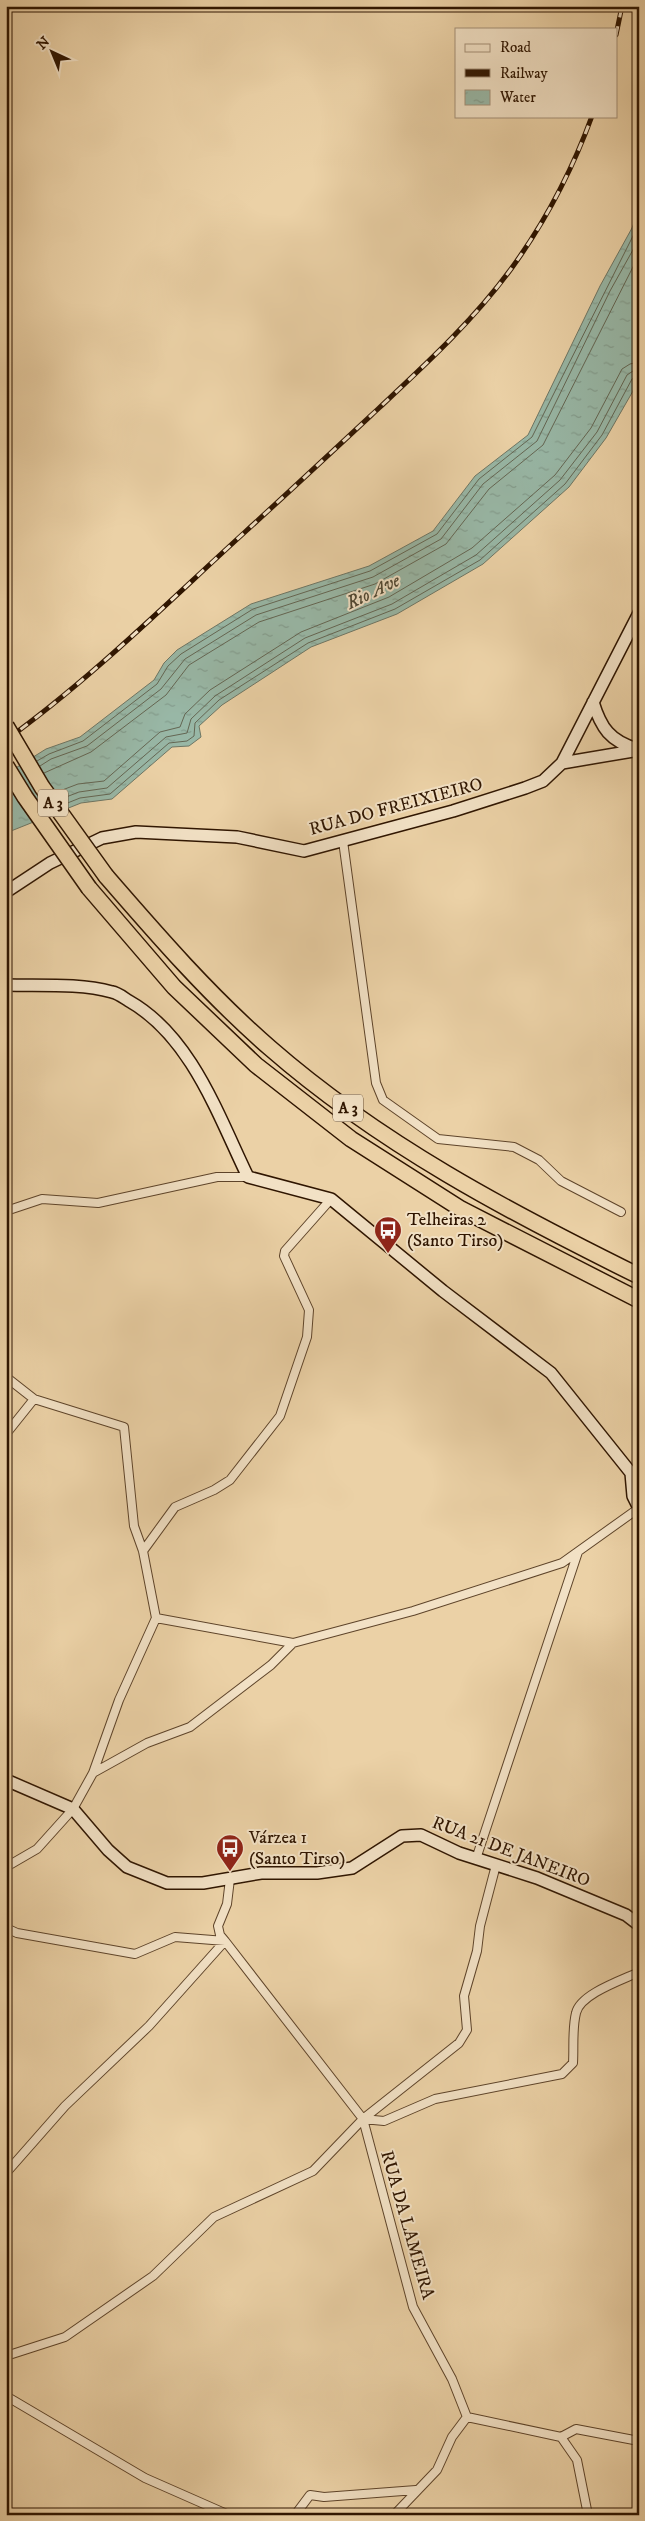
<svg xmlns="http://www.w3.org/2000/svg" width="645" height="2521" viewBox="0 0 645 2521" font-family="'IM FELL DW Pica',serif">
<defs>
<pattern id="water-ripples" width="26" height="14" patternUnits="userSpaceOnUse" patternTransform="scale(1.25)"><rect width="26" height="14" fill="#98b7a6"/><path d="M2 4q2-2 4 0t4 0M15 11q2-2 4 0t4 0" fill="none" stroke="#839c8d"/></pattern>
</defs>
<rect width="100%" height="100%" fill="#ebd1a6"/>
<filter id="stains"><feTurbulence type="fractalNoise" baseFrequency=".004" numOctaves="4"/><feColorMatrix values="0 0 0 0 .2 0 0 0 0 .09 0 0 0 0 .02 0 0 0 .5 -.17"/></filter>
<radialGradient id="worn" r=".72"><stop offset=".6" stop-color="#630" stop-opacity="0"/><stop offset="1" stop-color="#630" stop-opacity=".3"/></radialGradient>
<path fill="url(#water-ripples)" stroke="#6e7664" d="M639,210V375L633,391L606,438L569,487L483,564L397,614L311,647L222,705L199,726L201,737L189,746L172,747L112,799L81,803L6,833V774L46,749L80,737L154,680L164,663L177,650L251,604L369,566L433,531L475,476L528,435L600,286L632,228Z"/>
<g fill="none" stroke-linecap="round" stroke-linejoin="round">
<path stroke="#646653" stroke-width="1" d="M37,761L49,754L83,741L157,684L168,666L181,654L253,609L370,571L437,534L479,479L532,437L639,224
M40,766L51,759L87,746L161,689L185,659L256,615L373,577L441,539L483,484L537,441L610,291L639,239
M44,773L91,752L166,695L189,665L259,622L375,584L446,544L489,489L543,445L639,255
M57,792L78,784L104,781L160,732L180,727L185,714L210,690L301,632L389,597L472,548L555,475L591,428L622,369L630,364L639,362
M61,799L79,792L107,788L166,737L187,733L191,719L215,696L305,638L392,604L476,555L560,480L597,432L627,375L633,371L639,370
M65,804L80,798L110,794L169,743L187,741L194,736L195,723L219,700L308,643L395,609L480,560L565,484L602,435L632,379L639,376"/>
<g stroke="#5e442a" stroke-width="10">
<path id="street" d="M343,841L376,1083L383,1100L438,1139L514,1147L539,1160L561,1181L621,1212
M6,1211L42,1199L98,1203L217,1177H248
M6,1377L34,1399L124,1427L134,1526L143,1551L156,1618
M6,1434L34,1399
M143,1551L175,1507L214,1490L230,1480L280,1416L307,1337L309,1310L284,1256L285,1251L331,1199
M93,1773L119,1700L156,1618L293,1643
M476,1859L578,1552
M6,1867L37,1849L73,1809L93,1773L147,1743L190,1727L271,1665L293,1643L413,1611L562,1563L639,1508
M6,1928L17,1933L135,1954L175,1937L225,1941L363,2119L413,2307L452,2379L467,2417
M363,2119L384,2121L435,2099L562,2074L573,2063C574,2047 572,2029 576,2013C580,1994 622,1980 639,1972
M6,2173L65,2106L149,2026L225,1941L220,1935L218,1926L227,1904L230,1879
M6,2356L65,2337L153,2276L214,2217L313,2171L363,2119L459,2043L467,2030L464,1996L477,1951L480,1926L496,1865
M6,2396L145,2478L229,2515
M467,2417L561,2437L577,2460L588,2515
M561,2437L576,2429L639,2441
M295,2515L310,2495L324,2497L416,2490
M394,2515L437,2470L452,2437L467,2417"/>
</g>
<g stroke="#2f1500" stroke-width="14">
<path id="secondary" d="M593,702C601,728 610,741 637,749
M562,763L639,750
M6,892L50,863L102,838L136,832L237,837L304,851L453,811L525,788L543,781L562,763L639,613
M6,985C40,986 79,983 112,992C118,993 124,998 129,1001C191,1036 218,1115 248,1177L331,1199L443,1291L551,1373L631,1473L633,1496L639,1508
M6,1780L73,1809L108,1850L127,1867L167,1883H203L261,1873H317L352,1868L402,1836L421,1835L459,1853L537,1878L626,1915L639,1925"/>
</g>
<g stroke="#2f1500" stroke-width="18">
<path id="highway" d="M106,876C158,936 210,996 270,1048C380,1144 509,1212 639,1276
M89,888L174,987L256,1065L351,1139L461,1209L639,1300"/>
</g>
<use href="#street" stroke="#f2e1c5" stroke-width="8"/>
<use href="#secondary" stroke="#f2e1c5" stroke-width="11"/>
<use href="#highway" stroke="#ebd1a6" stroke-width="15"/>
<g stroke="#2f1500" stroke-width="5">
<path id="rail" d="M616,35L622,6
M6,740C92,678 167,603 245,532C290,491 335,449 379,408C426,364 473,321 511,269C545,222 572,171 592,116"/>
</g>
<use href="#rail" stroke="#f2e1c5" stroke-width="3" stroke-dasharray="9" stroke-linecap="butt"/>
<g stroke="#2f1500" stroke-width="18" stroke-linecap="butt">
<path id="highway-bridge" d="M6,726L42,787L106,876
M6,766L25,797L89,888"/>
</g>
<use href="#highway-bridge" stroke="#ebd1a6" stroke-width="15"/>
</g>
<defs>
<g id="bus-pin" transform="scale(1.4375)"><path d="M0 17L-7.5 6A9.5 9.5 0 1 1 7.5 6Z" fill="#8f2418" stroke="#f2e1c5"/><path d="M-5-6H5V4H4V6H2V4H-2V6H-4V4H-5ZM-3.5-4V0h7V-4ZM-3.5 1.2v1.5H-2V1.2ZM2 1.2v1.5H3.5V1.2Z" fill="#fff"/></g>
</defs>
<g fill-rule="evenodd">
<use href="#bus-pin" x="388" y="1230"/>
<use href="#bus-pin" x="230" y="1848"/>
</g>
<g text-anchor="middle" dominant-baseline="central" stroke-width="4" stroke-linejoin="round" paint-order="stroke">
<g fill="#f2e1c5" stroke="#6a523b" stroke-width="1">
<rect x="38" y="789.5" width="30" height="27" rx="4"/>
<rect x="333" y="1094.5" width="30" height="27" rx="4"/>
</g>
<g font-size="16" font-weight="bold" fill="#2f1500">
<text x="53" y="803">A 3</text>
<text x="348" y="1108">A 3</text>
</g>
<g font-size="18" fill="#2f1500" stroke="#f2e1c5">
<text transform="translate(396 807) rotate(-15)">RUA DO FREIXIEIRO</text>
<text transform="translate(511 1852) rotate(21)">RUA 21 DE JANEIRO</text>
<text transform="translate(407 2225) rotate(74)">RUA DA LAMEIRA</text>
</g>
<g font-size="18" fill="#2f1500" stroke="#f2e1c5" text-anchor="start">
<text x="407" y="1220">Telheiras 2<tspan x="407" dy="21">(Santo Tirso)</tspan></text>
<text x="249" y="1838">Várzea 1<tspan x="249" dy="21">(Santo Tirso)</tspan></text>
</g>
<g font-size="19" font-style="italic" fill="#4e4632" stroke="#f2e1c5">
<text transform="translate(373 592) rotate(-26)">Rio Ave</text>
</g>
</g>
<rect width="645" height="2521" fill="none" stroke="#ebd1a6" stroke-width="25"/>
<rect x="8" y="8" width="630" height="2506" fill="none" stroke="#2f1500" stroke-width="2.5"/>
<rect x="12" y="12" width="620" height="2496" fill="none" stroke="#2f1500"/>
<rect x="455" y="28" width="162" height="90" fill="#f2e1c5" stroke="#a48f76"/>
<rect x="465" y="44" width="25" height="8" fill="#f2e1c5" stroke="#a48f76"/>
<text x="500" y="52" font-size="15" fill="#2f1500">Road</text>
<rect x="465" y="69" width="25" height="8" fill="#2f1500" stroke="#a48f76"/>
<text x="500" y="78" font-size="15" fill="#2f1500">Railway</text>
<rect x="465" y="90" width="25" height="15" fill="url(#water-ripples)" stroke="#a48f76"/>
<text x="500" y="102" font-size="15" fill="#2f1500">Water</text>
<g transform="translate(52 52) rotate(316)" stroke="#f2e1c5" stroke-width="4" paint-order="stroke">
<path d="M0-4L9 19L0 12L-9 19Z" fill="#2f1500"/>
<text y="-8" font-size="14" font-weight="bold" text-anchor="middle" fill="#2f1500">N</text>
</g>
<rect width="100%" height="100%" filter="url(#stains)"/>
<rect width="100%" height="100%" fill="url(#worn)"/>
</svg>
